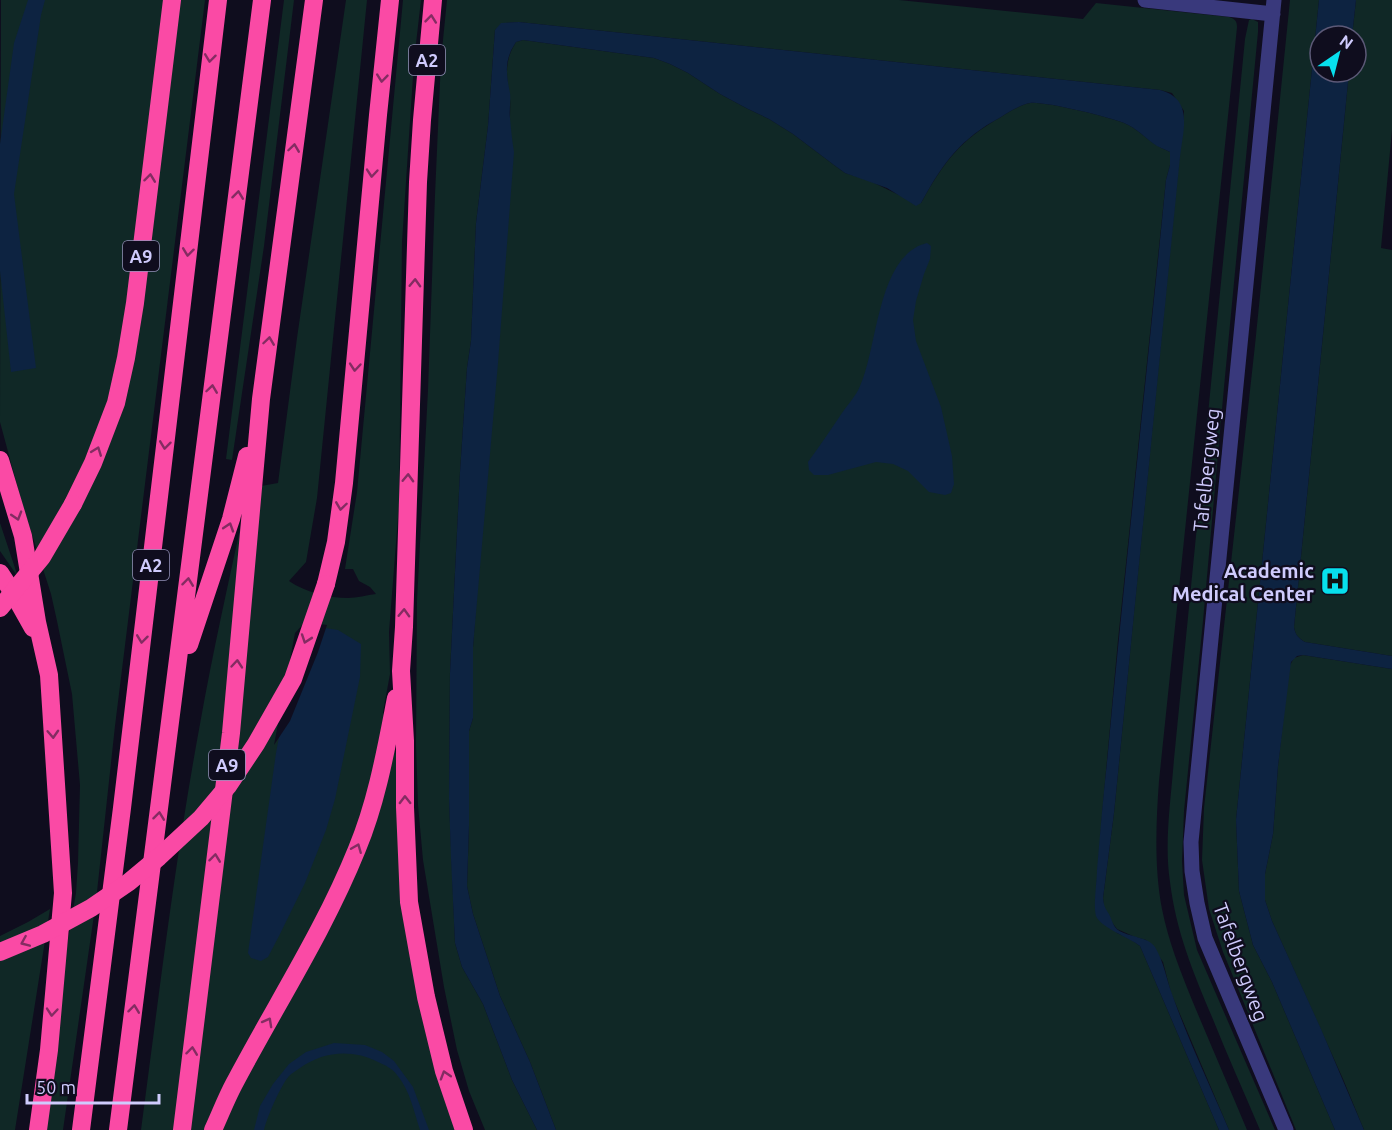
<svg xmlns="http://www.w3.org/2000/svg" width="1392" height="1130" viewBox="0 0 1392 1130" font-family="Ubuntu,sans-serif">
<rect width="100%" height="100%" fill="#0f0d1e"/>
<path fill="#102826" d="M1,0H205L115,726L96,901L63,1130H41L68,939L76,893L78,863L80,785L72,694L57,621L51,594L21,500L0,422Z
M284,0H294L264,246L232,460L226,459Z
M346,0H367L317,498L306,562L289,581C305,592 328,598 348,598C357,598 367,595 376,594L370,587L359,581L353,569H345L357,492L403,0H421L414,61L402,242L399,505L389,632L390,674L383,712L397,758V822L460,1130H141C159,995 175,859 200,724C214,645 232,567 249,488L278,483L297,338Z
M447,0H899L1083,19L1096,3L1229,17C1235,19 1237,21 1237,27L1231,87L1159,781C1156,823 1154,867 1162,909C1168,940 1180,970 1192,1000C1210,1043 1229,1087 1247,1130H1229L1171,993L1163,962L1146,940L1135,937L1117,929L1111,921L1109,915L1104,909L1103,898L1114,813L1184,111L1172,93L1160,90L519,22L505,23L495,30L488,126L476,223L471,341L467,368L460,472L450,673L449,799L455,943L462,967L483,1004L512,1080L537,1130H485L469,1091L457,1050L444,987L423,860L418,805L416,744L417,601L428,390L435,195L441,60Z
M1290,0H1319L1236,820L1239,891L1253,945L1272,982L1335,1130H1296L1223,952L1209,909L1202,860L1204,808L1255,345Z
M1356,0H1392V130L1381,248L1392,250V656L1305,642C1298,638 1295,634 1294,627L1349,72H1356V36H1352Z
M1252,19L1258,22V32L1224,387L1203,621L1184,811L1182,861L1184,895L1197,950L1275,1130H1260C1244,1092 1227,1055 1212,1017C1193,972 1176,931 1170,882C1164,843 1171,799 1174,759L1245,39L1249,20Z
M523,40L654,58L670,64L688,73L720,94L748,109L769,119L793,134L834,165L845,173L868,180L901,196L921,203C943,163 960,140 1001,117C1009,112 1020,105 1030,103C1044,101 1109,117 1124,123C1137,128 1146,139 1158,146C1161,148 1166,150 1170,152V165L1166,180L1118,640L1103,804L1096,891V911L1117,933L1130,939L1140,946L1219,1130H556L530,1062L500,996L473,914L467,886L469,826V731L473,718V647L481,536L510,117C510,109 511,100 509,93C506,73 505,59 516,42Z
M0,523L18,577L0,551Z
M1303,655L1392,669V1130H1364L1343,1079L1272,921L1265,900V874L1273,834L1278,766L1289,667L1294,658Z
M50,909L15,1130H0V936L28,922Z"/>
<path fill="#0d2341" d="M28,0H45L41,15L14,194L36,368L11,372L0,271V144L14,43Z
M1319,0H1356L1352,36H1320V72H1349L1294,627C1295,634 1298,638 1305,642L1392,656V669L1303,655L1297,656L1291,662L1278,766L1273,834L1265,874V900L1272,921L1321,1029L1364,1130H1335L1272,982L1253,945L1239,891L1236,820Z
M519,22L1160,90C1194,99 1183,130 1180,157L1114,813L1103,898C1104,906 1105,908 1109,914C1112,920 1113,926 1118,930C1128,937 1149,937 1155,947C1164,962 1166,978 1172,994C1188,1040 1210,1085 1229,1130H1219L1140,946C1130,938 1100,927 1096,916C1093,906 1097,881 1097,870C1100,834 1103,798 1107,762C1125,568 1147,374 1166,180L1170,165V152C1166,150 1161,148 1157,146C1146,139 1137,128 1124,123C1109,117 1044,101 1030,103C1020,105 1009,112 1001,117C960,139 943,163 921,203L916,206L887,188L845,173L834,165L793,134L769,119L748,109L720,94L688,73L670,64L654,58L523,40L516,42C504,60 506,73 510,93C511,101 509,110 510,118C511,129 512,140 514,152L498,363L473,647V718L469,731V826L467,886L473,914L500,996L530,1062L556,1130H537L512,1080L483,1004L462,967L455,943L451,859L449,799L450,673L460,472L467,368L471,341L476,223L488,126L495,30L501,23Z
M927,243L931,246L930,259L924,274L916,301L913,320L916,341L941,407L952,456L954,484L951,493L945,495L929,492L908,471L893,464L876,462L828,475H814L809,470L808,462C820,446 831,429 842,413C848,404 856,396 860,386C878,347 877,255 927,243Z
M306,625L338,630L361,644L360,677L335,799L326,830L305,883L279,936L268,957L261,961L251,958L248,953L276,753L298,634Z
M334,1043L365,1045L382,1052L394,1061L413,1087L429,1130H420C414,1112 410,1090 397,1075C393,1069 385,1065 378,1062C352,1049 324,1051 300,1068C297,1070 292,1073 289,1076C281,1085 267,1117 264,1130H254L260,1106L273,1084L289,1064L306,1052Z"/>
<path fill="#0f0d1e" d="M305,622L327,625L318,652L290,721L274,745L295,633Z"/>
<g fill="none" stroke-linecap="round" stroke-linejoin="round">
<path stroke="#39397c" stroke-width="15" d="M1145,0L1273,14
M1274,0L1191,842L1192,871L1197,903L1205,938L1286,1130"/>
<path stroke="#fa4aa5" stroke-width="18" d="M433,0L422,120L418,182L404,627L401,671L405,741V807L409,902L426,997L444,1071L464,1130
M0,460L23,536L37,622L49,675L63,893L49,1050L38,1130
M73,504L93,463L116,403L126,358L135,303L172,0
M0,573L15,596L33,628
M326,584L336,542L344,483L378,115L390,0
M189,645L231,519L247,456
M81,1130L122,808L218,0
M118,1130L262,0
M182,1130L231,733L261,399L314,0
M213,1130C220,1115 226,1099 234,1084C275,1006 324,931 357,849C377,801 386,749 396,698"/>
<path stroke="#fa4aa5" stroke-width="18" d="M0,608L42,557L73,504
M0,952L43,934L91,908L129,882L159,857L201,818L228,786L256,744L293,679L326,584"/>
</g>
<defs><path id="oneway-chevron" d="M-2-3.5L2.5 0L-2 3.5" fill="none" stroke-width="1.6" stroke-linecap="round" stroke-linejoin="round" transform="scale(1.5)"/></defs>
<g stroke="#842c62">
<use href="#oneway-chevron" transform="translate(431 19) rotate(-84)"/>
<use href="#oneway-chevron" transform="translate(210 58) rotate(97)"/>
<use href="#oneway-chevron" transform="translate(382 78) rotate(96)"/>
<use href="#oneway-chevron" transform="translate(294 148) rotate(-82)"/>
<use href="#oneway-chevron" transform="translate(372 173) rotate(95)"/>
<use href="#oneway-chevron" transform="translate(150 178) rotate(-83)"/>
<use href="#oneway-chevron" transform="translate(238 195) rotate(-83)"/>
<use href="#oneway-chevron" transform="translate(188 252) rotate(97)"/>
<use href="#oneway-chevron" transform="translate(415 283) rotate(-88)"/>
<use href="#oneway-chevron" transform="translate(269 341) rotate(-82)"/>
<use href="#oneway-chevron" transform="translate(355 367) rotate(95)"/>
<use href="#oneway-chevron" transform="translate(212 389) rotate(-82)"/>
<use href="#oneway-chevron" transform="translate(165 445) rotate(97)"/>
<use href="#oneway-chevron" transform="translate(97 451) rotate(-69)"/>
<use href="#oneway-chevron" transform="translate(408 478) rotate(-88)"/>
<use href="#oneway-chevron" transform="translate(341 506) rotate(98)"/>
<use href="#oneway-chevron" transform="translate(17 516) rotate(73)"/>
<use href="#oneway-chevron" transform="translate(229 527) rotate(-72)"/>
<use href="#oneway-chevron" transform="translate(188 582) rotate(-83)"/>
<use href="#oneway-chevron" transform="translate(404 613) rotate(-88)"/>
<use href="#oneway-chevron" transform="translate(142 639) rotate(97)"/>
<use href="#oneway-chevron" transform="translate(306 639) rotate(109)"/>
<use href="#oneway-chevron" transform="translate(237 664) rotate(-85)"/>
<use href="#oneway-chevron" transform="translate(53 734) rotate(87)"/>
<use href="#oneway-chevron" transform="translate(405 800) rotate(-91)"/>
<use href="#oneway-chevron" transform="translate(159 816) rotate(-83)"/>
<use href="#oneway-chevron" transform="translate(357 848) rotate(-68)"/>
<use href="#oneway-chevron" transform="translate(215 858) rotate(-83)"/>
<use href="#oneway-chevron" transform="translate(25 942) rotate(157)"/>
<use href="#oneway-chevron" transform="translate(134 1009) rotate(-83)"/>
<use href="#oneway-chevron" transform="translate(52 1012) rotate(95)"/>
<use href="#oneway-chevron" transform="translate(268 1022) rotate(-61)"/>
<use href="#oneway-chevron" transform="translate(192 1051) rotate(-83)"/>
<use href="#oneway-chevron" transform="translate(445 1075) rotate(-107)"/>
</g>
<defs>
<g id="hospital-square" transform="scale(1.5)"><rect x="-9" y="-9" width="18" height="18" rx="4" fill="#07dfed" stroke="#0f0d1e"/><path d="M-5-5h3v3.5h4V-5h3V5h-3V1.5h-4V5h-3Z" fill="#111"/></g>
</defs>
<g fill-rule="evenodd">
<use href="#hospital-square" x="1335" y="581"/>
</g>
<g text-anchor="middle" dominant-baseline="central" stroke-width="4.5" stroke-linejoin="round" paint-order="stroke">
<g fill="#0f0d1e" stroke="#9592ba" stroke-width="1.5">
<rect x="409" y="45" width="36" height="30" rx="4.5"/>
<rect x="123" y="241" width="36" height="30" rx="4.5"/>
<rect x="133" y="550" width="36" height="30" rx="4.5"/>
<rect x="209" y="750" width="36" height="30" rx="4.5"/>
</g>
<g font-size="18" font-weight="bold" fill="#cfcbfd">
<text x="427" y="60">A2</text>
<text x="141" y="256">A9</text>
<text x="151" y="565">A2</text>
<text x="227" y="765">A9</text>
</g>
<g font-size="20" fill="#cfcbfd" stroke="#0f0d1e">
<text transform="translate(1206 470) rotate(-84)">Tafelbergweg</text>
<text transform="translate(1241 962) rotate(70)">Tafelbergweg</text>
</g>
<g font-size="20" font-weight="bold" fill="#cfcbfd" stroke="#0f0d1e" text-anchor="end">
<text x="1314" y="570">Academic<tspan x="1314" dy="23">Medical Center</tspan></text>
</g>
</g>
<g transform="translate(1338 54) rotate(35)"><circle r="28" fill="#0f0d1e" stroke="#5c5977" stroke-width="1.5"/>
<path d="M0-4.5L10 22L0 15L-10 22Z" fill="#07dfed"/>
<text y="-9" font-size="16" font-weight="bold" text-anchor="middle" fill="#cfcbfd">N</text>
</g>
<path d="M27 1094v9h132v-9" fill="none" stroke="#cfcbfd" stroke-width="3"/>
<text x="36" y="1094" font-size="18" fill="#cfcbfd" stroke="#0f0d1e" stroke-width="4.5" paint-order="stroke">50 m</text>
</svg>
